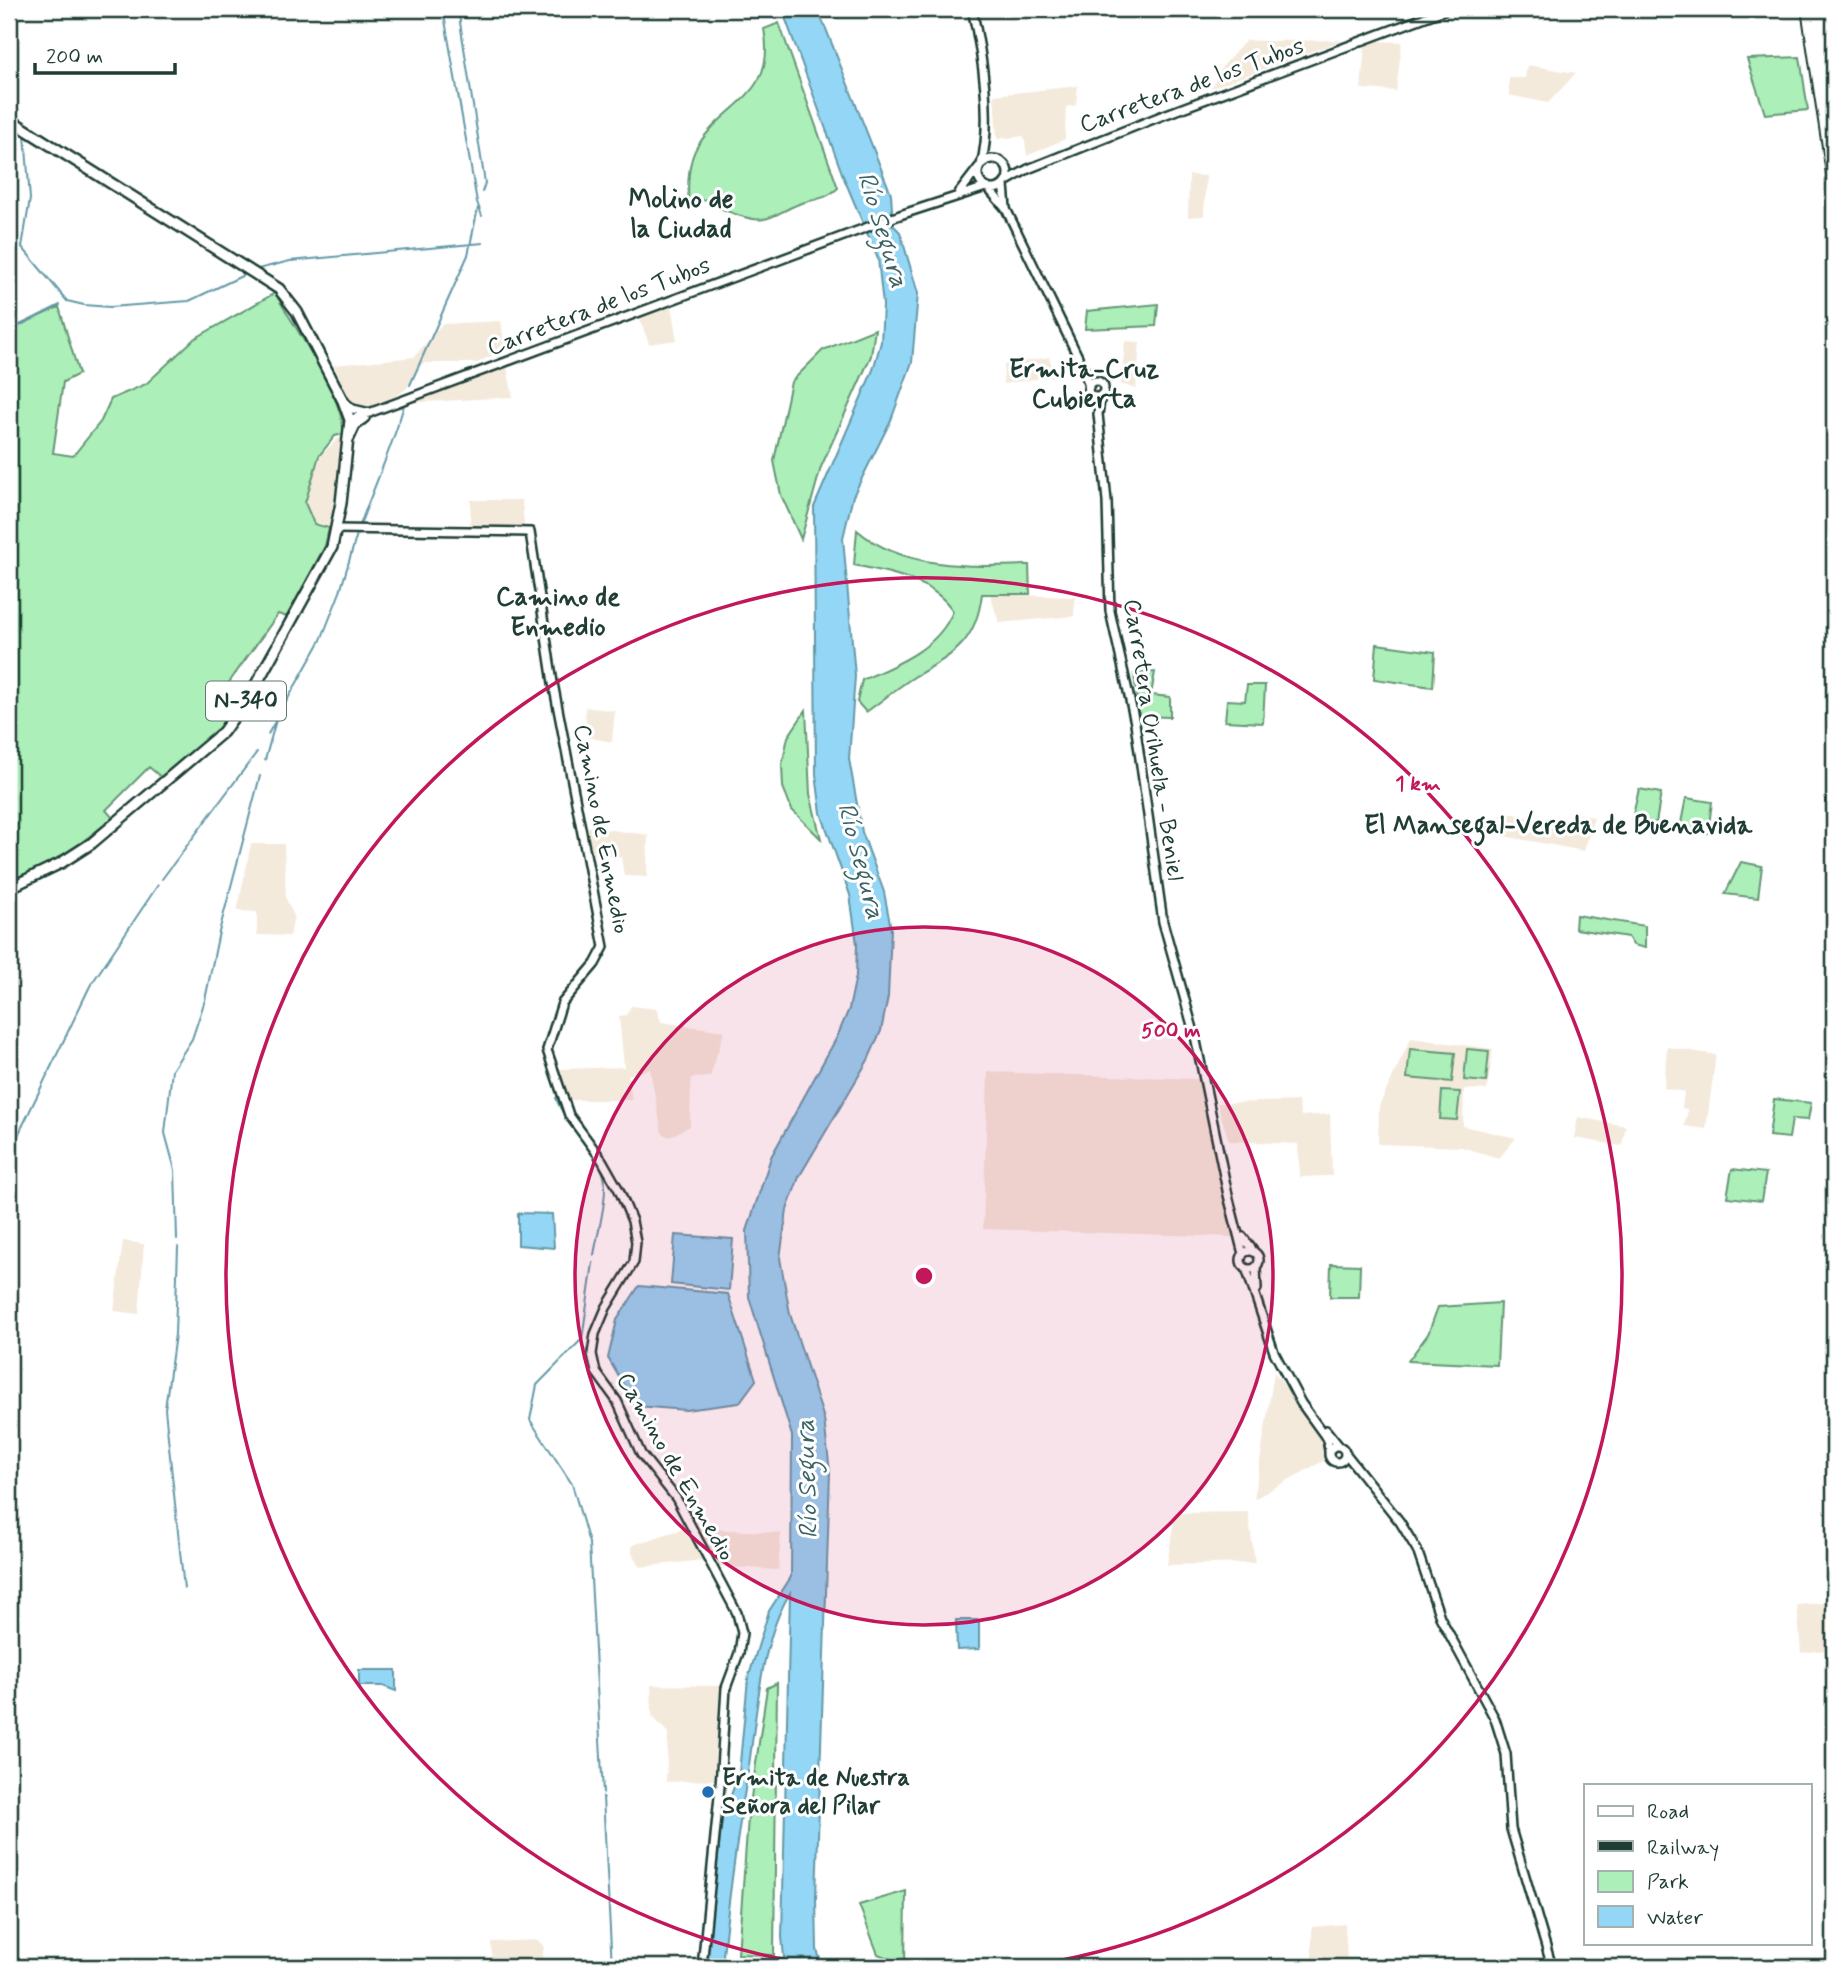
<svg xmlns="http://www.w3.org/2000/svg" width="1843" height="1976" viewBox="0 0 1843 1976" font-family="Mynerve,sans-serif">
<rect width="100%" height="100%" fill="#fff"/>
<filter id="ink" filterUnits="userSpaceOnUse"><feTurbulence type="fractalNoise" baseFrequency=".0143" numOctaves="2"/><feDisplacementMap in="SourceGraphic" scale="14" xChannelSelector="R" yChannelSelector="G"/><feConvolveMatrix kernelMatrix="1 2 1 2 8 2 1 2 1" color-interpolation-filters="sRGB"/></filter>
<g filter="url(#ink)">
<path fill="#f4eadc" d="M1246,40L1267,41L1343,40L1211,88L1222,67Z
M1375,41L1402,42L1396,91L1361,89L1365,45Z
M1527,65L1576,73L1548,103L1509,95V78H1525Z
M1078,86L1076,105L1066,107L1065,139L1027,156L1024,136L997,139L994,95Z
M1189,175L1206,176L1204,216L1188,217Z
M671,306L677,340L649,344L639,317Z
M501,321L505,349L477,363H423L406,389L358,424L343,453L329,526L309,521L301,507L322,454L343,434L349,401L334,365L414,357L442,324Z
M1125,341L1140,342L1136,389L1121,384Z
M1049,357L1055,376L1003,384L1004,365Z
M507,367L513,397L408,403Z
M471,500H522L525,537L469,536Z
M990,594L1075,597L1074,616L999,623Z
M585,707L615,711L612,742L586,737Z
M1505,812L1575,827L1578,814L1594,817L1584,851L1482,832Z
M583,826L648,835L647,877L624,876L621,857L589,854Z
M251,844H284L286,899L294,916L290,936L257,935V912L237,911Z
M631,1006L657,1009L661,1022L724,1031L710,1077L691,1078L690,1126L669,1137L662,1133L650,1069L628,1075L632,1100H570L559,1069L624,1067L619,1016L626,1015Z
M1411,1038L1493,1049L1487,1090L1464,1089L1463,1126L1516,1138L1499,1158L1461,1147L1378,1144L1379,1106Z
M1667,1047L1716,1055L1706,1129L1684,1126L1688,1110L1682,1108L1684,1092L1664,1088Z
M988,1072L1199,1079L1234,1237L983,1229Z
M1298,1101L1301,1116L1330,1114L1332,1176L1300,1177L1298,1144L1229,1141L1217,1103Z
M1578,1117L1626,1126L1622,1146L1574,1138Z
M123,1241L144,1244L139,1314L114,1311Z
M1274,1372L1318,1429L1325,1460L1254,1499Z
M1248,1512L1255,1563L1167,1565L1175,1513Z
M686,1528L704,1560L640,1567L638,1564L632,1553V1545Z
M696,1528L781,1533L778,1570L715,1566Z
M1834,1602V1649L1801,1653L1797,1605Z
M651,1685L720,1686L714,1780L666,1782L668,1733L652,1716Z
M1345,1924L1347,1960L1361,1967H1312V1927Z
M538,1940L544,1947L540,1967H477V1964L492,1963L491,1942Z"/>
<path fill="#acefb9" stroke="#669676" stroke-width="2" d="M779,23L838,188C822,202 817,197 799,204C771,215 769,226 738,215C725,210 719,211 714,197L689,204C687,187 688,160 698,145C727,101 777,95 764,29Z
M1800,57L1808,110L1765,114L1747,59Z
M275,293C293,325 346,400 343,434L335,436L319,456L305,503L314,524L329,528L325,546L287,617L278,614L220,695L237,708L218,731L162,778L149,767L106,810L113,818L59,860L9,882V330L59,307L79,374L63,382L53,453L73,456L101,421L111,399L146,384L194,339Z
M1158,304L1156,326L1085,329L1087,311Z
M875,329L871,356L821,467L801,539L781,495L774,461L791,382L823,350Z
M857,530C903,570 972,567 1029,565L1030,594H982C976,643 954,654 914,677C898,687 882,701 866,712L857,702L862,680C896,665 938,649 953,611C932,579 890,573 854,565Z
M1377,644L1435,652L1433,687L1374,679Z
M1155,672L1151,695L1170,697V717L1139,716L1134,674Z
M1247,685H1265L1263,723L1225,721L1227,700L1245,701Z
M806,710L810,794L821,839L792,810L783,787L782,765L788,737Z
M1639,789L1661,793L1656,823L1632,819Z
M1686,798L1712,802L1708,833L1680,828Z
M1741,862L1762,866L1758,898L1725,894Z
M1576,915L1645,926V948L1633,945L1628,937L1575,929Z
M1410,1049L1455,1053L1452,1082L1407,1078Z
M1467,1049L1489,1051L1486,1082L1464,1080Z
M1442,1091L1460,1092L1457,1120L1440,1119Z
M1774,1099L1811,1103L1808,1120L1792,1119L1789,1138L1769,1136Z
M1732,1169L1766,1173L1761,1201L1727,1197Z
M1331,1264L1360,1265L1359,1297H1330Z
M1500,1303L1497,1365L1408,1361L1428,1334L1438,1307Z
M777,1683L774,1955L738,1954L748,1818L767,1688Z
M906,1891L905,1965L878,1954L859,1905Z"/>
<path fill="#94d6f6" stroke="#6599a8" stroke-width="2" d="M782,9H817L826,29L891,194L893,225L900,232L918,293L912,362L891,420L853,496L843,538L855,676L849,759L862,832L884,892L891,929L888,997L881,1031L868,1060L799,1177L787,1210L780,1258L790,1314L824,1419L830,1472L816,1898L817,1949L822,1967H785L782,1937L790,1593C761,1640 757,1711 749,1765C738,1832 728,1899 722,1967H705L722,1820L739,1773L748,1679L769,1611L791,1577L792,1436L749,1297L747,1231L771,1157L837,1037L849,1009L856,976L857,944L850,895L821,813L816,774L814,507L873,370L881,342L883,305L878,259L843,176Z
M518,1213L552,1214L554,1248L518,1245Z
M675,1235L733,1239L729,1290L671,1284Z
M639,1286L728,1294L756,1380L739,1403L686,1410L636,1406L608,1358L617,1320Z
M956,1620H979V1649L957,1650Z
M359,1670H396V1691L383,1686H359Z"/>
<g fill="none" stroke-linecap="round" stroke-linejoin="round">
<path stroke="#6599a8" stroke-width="2" d="M443,9L477,202L482,216
M458,9L485,183L482,192
M10,124L25,136
M25,135L30,199L22,247L67,301L84,305L110,307L189,301L248,273
M258,269L290,261L483,243
M9,331L60,305
M410,385L468,255L478,208
M360,525C375,484 393,445 404,405
M268,734L321,640L340,592L357,534
M265,760L276,720
M162,879L257,752
M556,1098C566,1127 593,1145 603,1173C610,1190 597,1236 594,1255
M9,1154L90,986L158,885
M177,1239L175,1170L165,1133L172,1070L192,1039L205,1000L219,932L260,776
M178,1247L175,1334L165,1409L184,1589
M593,1263L582,1339L537,1385L530,1420L572,1484L589,1543L603,1793
M603,1797L612,1967"/>
<g stroke="#1f3d34" stroke-width="12">
<path id="secondary" d="M972,9C982,53 993,121 981,165
M978 174a15 15 0 1 1 30 0a15 15 0 1 1-30 0Z
M1007,181L1028,169L1161,116L1447,9
M1004,185L1006,208
M988,188L1006,209L1083,367L1089,387
M959,193L979,167
M1088 389a8 8 0 1 1 16 0a8 8 0 1 1-16 0Z
M1101,395L1098,414L1107,501L1110,611L1135,723L1163,922L1195,1036L1228,1195L1243,1254
M343,401L353,409L370,413
M350,420L900,215L986,187
M350,438L356,425L365,418
M337,529L530,532L553,683L604,947L595,964L562,1003L547,1050L569,1115L602,1160L619,1190L632,1221L636,1242L634,1262L606,1308L595,1334L592,1354L596,1372L617,1401L641,1454L676,1498L737,1613L742,1633L739,1653L726,1688L720,1786L702,1967
M1243,1237L1254,1252
M1241 1260a9 9 0 1 1 18 0a9 9 0 1 1-18 0Z
M1256,1267L1257,1289
M1246,1268L1274,1352L1301,1403L1327,1439L1329,1451
M1326,1430L1339,1446
M1329 1454a8 8 0 1 1 16 0a8 8 0 1 1-16 0Z
M1346,1454L1400,1522L1417,1550L1440,1617L1495,1719L1506,1754L1511,1829L1552,1967"/>
</g>
<g stroke="#1f3d34" stroke-width="14">
<path id="highway" d="M9,119L279,289L297,312L343,401L350,420L341,503L332,547L253,690L223,732L92,843L61,863L9,888"/>
</g>
<use href="#secondary" stroke="#fff" stroke-width="7"/>
<use href="#highway" stroke="#fff" stroke-width="9"/>
<path stroke="#1f3d34" stroke-width="2" d="M1801,9L1834,226"/>
</g>
</g>
<circle cx="924" cy="1276" r="349" fill="#c2185b" fill-opacity=".12"/>
<g fill="none" stroke="#c2185b" stroke-width="3.5">
<circle cx="924" cy="1276" r="349"/>
<path d="M827 1967A698 698 0 1 1 1021 1967"/>
</g>
<circle fill="#1f6fb2" stroke="#fff" stroke-width="2.5" cx="708" cy="1792" r="7"/>
<g text-anchor="middle" dominant-baseline="central" stroke-width="6" stroke-linejoin="round" paint-order="stroke">
<rect fill="#fff" stroke="#627771" stroke-width="2" x="206" y="681.5" width="80" height="39" rx="5"/>
<g font-size="23" font-weight="bold" fill="#1f3d34">
<text x="246" y="701">N-340</text>
</g>
<g font-size="24" fill="#1f3d34" stroke="#fff">
<text transform="translate(1192 86) rotate(-20)">Carretera de los Tubos</text>
<text transform="translate(599 307) rotate(-21)">Carretera de los Tubos</text>
<text transform="translate(1153 740) rotate(81)">Carretera Orihuela - Beniel</text>
<text transform="translate(601 829) rotate(79)">Camino de Enmedio</text>
<text transform="translate(675 1467) rotate(60)">Camino de Enmedio</text>
</g>
<g font-size="24" font-weight="bold" fill="#1f3d34" stroke="#fff" text-anchor="start">
<text x="722" y="1778">Ermita de Nuestra<tspan x="722" dy="28">Señora del Pilar</tspan></text>
</g>
<g font-size="26" font-weight="bold" fill="#1f3d34" stroke="#fff">
<text x="681" y="200">Molino de<tspan x="681" dy="30">la Ciudad</tspan></text>
<text x="1084" y="370">Ermita-Cruz<tspan x="1084" dy="30">Cubierta</tspan></text>
<text x="558" y="598">Camino de<tspan x="558" dy="30">Enmedio</tspan></text>
<text x="1558" y="826">El Mansegal-Vereda de Buenavida</text>
</g>
<g font-size="26" font-style="italic" fill="#3c6364" stroke="#fff">
<text transform="translate(882 230) rotate(73)">Río Segura</text>
<text transform="translate(860 861) rotate(75)">Río Segura</text>
<text transform="translate(808 1479) rotate(-92)">Río Segura</text>
</g>
</g>
<circle cx="924" cy="1276" r="10" fill="#c2185b" stroke="#fff" stroke-width="3.5"/>
<g font-size="21" text-anchor="middle" font-weight="bold" fill="#c2185b" stroke="#fff" stroke-width="6" stroke-linejoin="round" paint-order="stroke">
<text x="1418" y="790">1 km</text>
<text x="1171" y="1037">500 m</text>
</g>
<rect width="1843" height="1976" fill="none" stroke="#fff" stroke-width="35"/>
<rect x="18" y="18" width="1808" height="1941" fill="none" stroke="#1f3d34" stroke-width="2.5" filter="url(#ink)"/>
<rect x="1584" y="1784" width="228" height="161" fill="#ffffff" stroke="#a5b1ae" stroke-width="2"/>
<rect x="1598" y="1806" width="35" height="10" fill="#ffffff" stroke="#a5b1ae" stroke-width="2"/>
<text x="1647" y="1818" font-size="21" fill="#1f3d34">Road</text>
<rect x="1598" y="1841" width="35" height="10" fill="#1f3d34" stroke="#a5b1ae" stroke-width="2"/>
<text x="1647" y="1854" font-size="21" fill="#1f3d34">Railway</text>
<rect x="1598" y="1871" width="35" height="21" fill="#acefb9" stroke="#a5b1ae" stroke-width="2"/>
<text x="1647" y="1888" font-size="21" fill="#1f3d34">Park</text>
<rect x="1598" y="1906" width="35" height="21" fill="#94d6f6" stroke="#a5b1ae" stroke-width="2"/>
<text x="1647" y="1924" font-size="21" fill="#1f3d34">Water</text>
<path d="M35 63v10h140v-10" fill="none" stroke="#1f3d34" stroke-width="3.5"/>
<text x="46" y="63" font-size="21" fill="#1f3d34" stroke="#ffffff" stroke-width="5" paint-order="stroke">200 m</text>
</svg>
